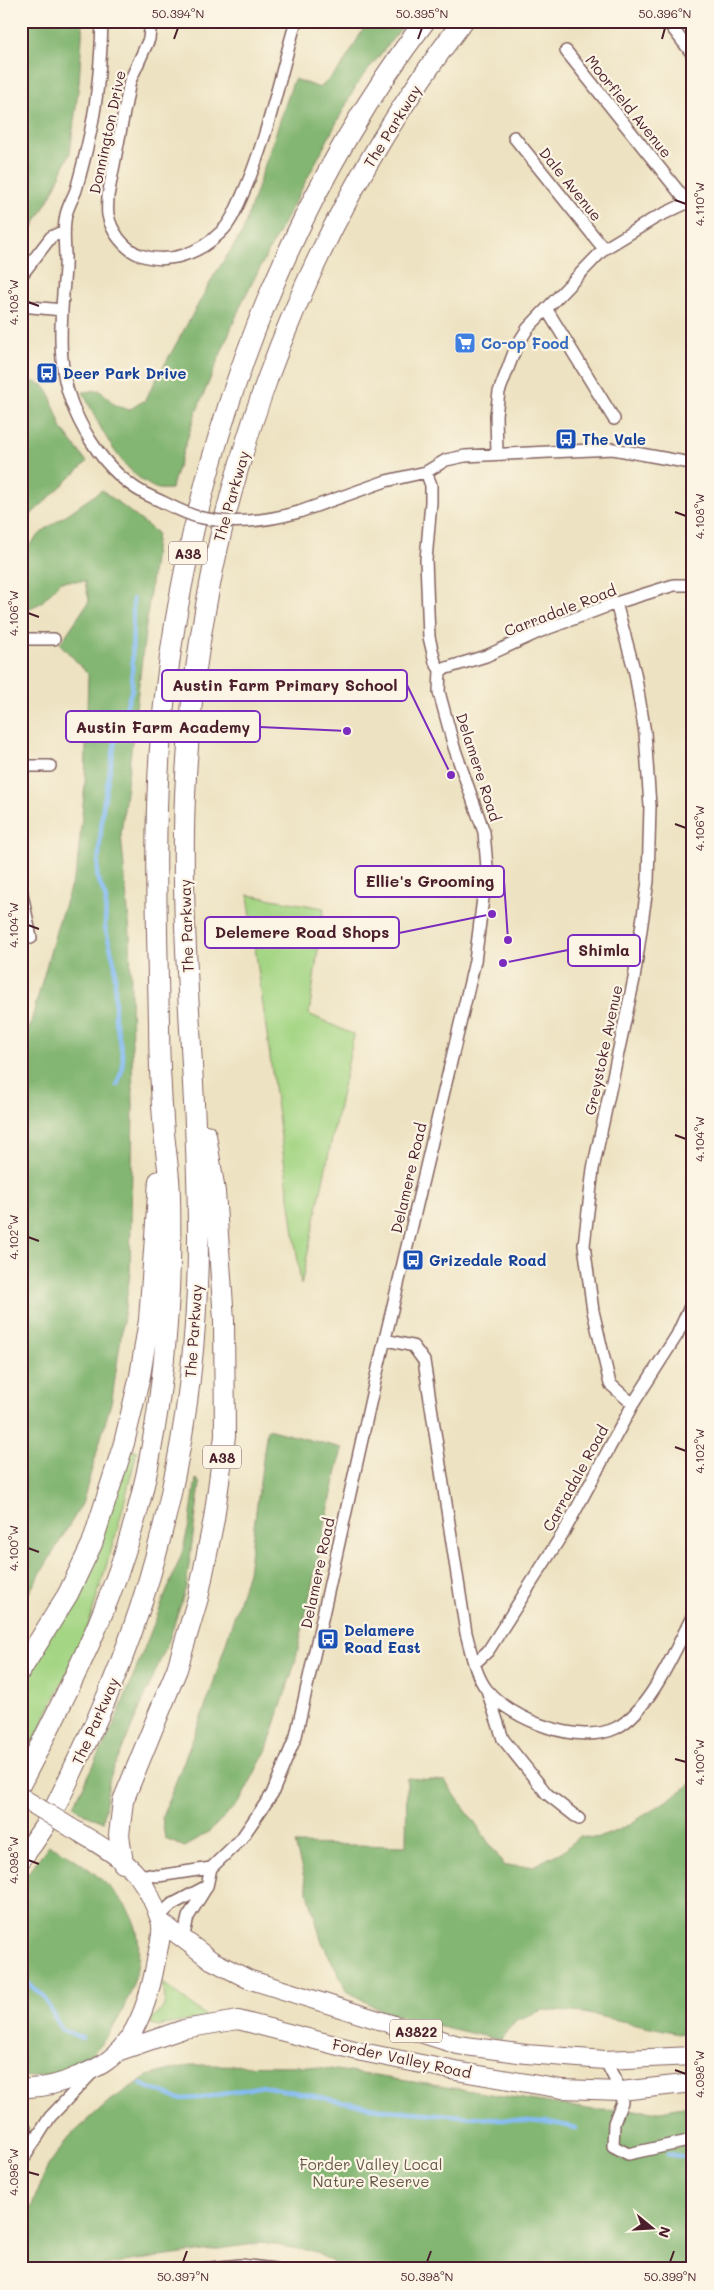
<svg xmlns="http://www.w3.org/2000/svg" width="714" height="2290" viewBox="0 0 714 2290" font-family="Mali,sans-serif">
<rect width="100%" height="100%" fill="#fcf5e5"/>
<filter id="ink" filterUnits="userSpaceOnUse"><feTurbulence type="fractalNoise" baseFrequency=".02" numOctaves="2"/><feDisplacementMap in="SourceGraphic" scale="10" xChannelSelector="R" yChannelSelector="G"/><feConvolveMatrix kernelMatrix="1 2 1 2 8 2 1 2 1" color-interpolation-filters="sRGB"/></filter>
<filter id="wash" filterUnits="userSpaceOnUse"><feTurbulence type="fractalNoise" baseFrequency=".0096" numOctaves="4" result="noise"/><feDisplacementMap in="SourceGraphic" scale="20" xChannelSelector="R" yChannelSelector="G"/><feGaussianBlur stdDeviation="1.12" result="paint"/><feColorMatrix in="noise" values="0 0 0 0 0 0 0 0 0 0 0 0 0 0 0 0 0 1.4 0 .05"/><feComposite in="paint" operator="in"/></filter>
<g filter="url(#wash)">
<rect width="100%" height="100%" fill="#ede2c1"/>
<path fill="#a4d584" stroke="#777a58" d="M248,895L324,908L309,1014L354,1035L301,1285Z
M129,1451H137L118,1527L87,1630L21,1769V1687L40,1658Z
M163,1983L205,2015L208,2018L157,2026L151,2024L150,2020C167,2009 166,2002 163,1983Z"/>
<path fill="#83b672" stroke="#666a4e" d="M21,21H83L79,83L70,153L52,193L21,248Z
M368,21H407L357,84L243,300L195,415L171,489C166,489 160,490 155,488C119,471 99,425 83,392L99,390L115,405L129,410L145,400L215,274L242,233L294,79L320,88L342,66Z
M27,380L43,385L49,393L62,429L87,462L21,524V383Z
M102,490L157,533L121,834L130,934L133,1109L130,1274L112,1399L82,1504L21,1606V1058L58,924L77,868L85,784L88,674L60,644L89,601L85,581H61L41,603L21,612V553L43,531Z
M267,1429L342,1448L295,1663L267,1749L240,1801L211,1830L185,1847L165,1839L162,1817L209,1697L248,1572Z
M196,1479L200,1484L186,1587L169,1640L109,1780L103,1822L80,1811L74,1805L115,1722L182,1553L190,1521Z
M407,1778L445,1781L505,1866H533L565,1850L579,1836C584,1836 589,1838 594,1838C619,1836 671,1797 693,1783V2036L584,2013L543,2010L516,2020L500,2040L411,2019L382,2011L347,1991L321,1940L295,1844L406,1846Z
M49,1845C78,1857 121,1891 133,1919C150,1960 126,2015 99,2046C95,2050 91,2056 86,2059C67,2072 44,2077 21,2077V1882Z
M190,2065L310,2066L594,2110L661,2111L693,2105V2269H344L313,2251L262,2243L73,2269H21V2232L48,2166L67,2139L107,2103L147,2076Z"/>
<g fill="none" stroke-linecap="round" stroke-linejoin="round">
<path stroke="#84bbf4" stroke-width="4.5" d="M117,1085L122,1070L123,1057L115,1019V965L105,927L106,899L97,876L103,807L115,742L132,689L133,599
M21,1977L44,1997L61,2029L82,2038
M140,2084L178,2099L202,2098L263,2086L385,2110L554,2123L575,2128
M668,2154L693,2158"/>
</g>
</g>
<g filter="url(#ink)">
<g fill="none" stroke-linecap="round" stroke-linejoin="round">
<g stroke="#836360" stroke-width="14">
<path id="street" d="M102,21C101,59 98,97 90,134C86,153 81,172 76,190C73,198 68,206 66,215C62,232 66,250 65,268C63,298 59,329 62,359C66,413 104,477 154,498
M151,21L149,39L130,81L108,196C108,202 107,209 108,215C111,231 124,249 140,255C169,265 200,253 221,232C231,223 236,209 242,196C267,141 279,79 296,21
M667,21L693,55
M566,51L687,202
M514,137L604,249
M21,276L51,237L64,231
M21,306L62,310
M547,310L614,419
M497,454L496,415L499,392L516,347L528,328L604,249L655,218L693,200
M299,512L386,481L426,472L446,460L465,456L613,449L685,462L693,461
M616,603L635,673L645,733L650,806L648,881L634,979L593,1169L584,1245L593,1311L610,1384L633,1404
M21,639H54
M440,670L486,656L541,631L616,603L674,585H693
M21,766H50
M21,889L31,938
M386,1340L413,1346L424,1361L466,1633C471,1651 475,1675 487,1690C512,1720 579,1746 616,1728C650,1711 676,1648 693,1615
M475,1663L488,1651L565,1530L633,1404L677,1335L693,1300
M487,1690L503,1739L547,1794L579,1819
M137,1874L158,1876L211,1868
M159,1917L171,1905L207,1886L211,1868L241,1839L272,1794L296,1736L375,1381L475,961L487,867L484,832L454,747L439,692L440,670L435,662L429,637L426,560L431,502V485L426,472
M183,1939L188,1917L206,1888
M605,2060L621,2091L622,2102L614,2123L613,2146L628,2154L693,2140
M21,2119L27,2134L21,2167
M24,2158L50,2117L93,2072
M201,2269L240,2265L275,2269"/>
</g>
<g stroke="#836360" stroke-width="20">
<path id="primary" d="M161,1922L211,1960L248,1979L458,2045L526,2054L605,2060L693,2056
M117,2052L184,2029L238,2020L362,2052L456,2071L562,2089L621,2091L693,2083
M21,2088C40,2089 60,2084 77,2076C87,2072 98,2068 107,2061C138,2039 150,1996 156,1961C158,1949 164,1931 160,1920C155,1905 147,1888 138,1876C126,1859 88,1838 70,1827"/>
</g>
<g stroke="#836360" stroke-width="22">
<path id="highway" d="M21,1670L68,1594L92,1544L124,1443L140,1376L149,1320L159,1181
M21,1783C76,1677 128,1575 150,1456C166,1371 172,1285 170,1198C170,1176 166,1155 164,1133C161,1096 159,1059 159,1022C157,927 153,830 161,735C183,485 273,221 425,21
M21,1859C29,1849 37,1838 44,1827C59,1803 70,1775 83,1749C161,1589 199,1410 198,1232C198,1080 177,928 186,776C201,503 297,238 463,21
M123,1863L119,1835L123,1801L177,1669L198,1598L214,1519L225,1436L224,1320L215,1192L206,1135"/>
</g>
<use href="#street" stroke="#fff" stroke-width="11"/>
<use href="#primary" stroke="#fff" stroke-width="18"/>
<use href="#highway" stroke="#fff" stroke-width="20"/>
<g stroke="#836360" stroke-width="14" stroke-linecap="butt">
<path id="street-bridge" d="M154,498C168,504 183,513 198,517C231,525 267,521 299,512"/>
</g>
<g stroke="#836360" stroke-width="20" stroke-linecap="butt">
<path id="primary-bridge" d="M21,1797L70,1827"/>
</g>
<use href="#street-bridge" stroke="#fff" stroke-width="11"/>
<use href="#primary-bridge" stroke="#fff" stroke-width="18"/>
</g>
</g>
<path fill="none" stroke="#4a1f2b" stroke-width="2" d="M174,39L178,28M418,39L422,28M662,39L665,28M675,200L686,204M28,302L39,306M675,512L686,516M28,613L39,617M675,824L686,828M28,925L39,929M675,1135L686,1139M28,1237L39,1241M675,1447L686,1451M28,1548L39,1552M675,1759L686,1762M28,1860L39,1864M675,2070L686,2074M28,2172L39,2175M183,2262L187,2251M427,2262L431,2251M670,2262L674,2251"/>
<defs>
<g id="supermarket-square" transform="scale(1.125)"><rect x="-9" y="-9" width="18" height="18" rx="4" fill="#3f7fe0" stroke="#fcf5e5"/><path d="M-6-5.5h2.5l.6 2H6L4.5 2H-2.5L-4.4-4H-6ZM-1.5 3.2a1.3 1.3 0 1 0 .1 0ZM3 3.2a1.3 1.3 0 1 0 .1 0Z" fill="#fff"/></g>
<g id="bus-square" transform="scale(1.125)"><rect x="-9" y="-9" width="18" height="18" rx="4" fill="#1a4fb4" stroke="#fcf5e5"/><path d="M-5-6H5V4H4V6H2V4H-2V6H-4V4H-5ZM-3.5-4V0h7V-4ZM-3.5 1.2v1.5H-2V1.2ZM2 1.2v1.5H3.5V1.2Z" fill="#fff"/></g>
</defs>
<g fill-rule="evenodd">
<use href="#supermarket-square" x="465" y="343"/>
<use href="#bus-square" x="47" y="373"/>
<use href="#bus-square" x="566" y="439"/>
<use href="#bus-square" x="413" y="1260"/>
<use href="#bus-square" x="328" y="1639"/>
</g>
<g text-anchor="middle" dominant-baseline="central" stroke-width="4.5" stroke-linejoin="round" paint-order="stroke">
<g fill="#fcf5e5" stroke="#7f5f63" stroke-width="1">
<rect x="169" y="541.5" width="38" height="23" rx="4"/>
<rect x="203" y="1445.5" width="38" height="23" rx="4"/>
<rect x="390" y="2019.5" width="52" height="23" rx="4"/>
</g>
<g font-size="14" font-weight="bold" fill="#4a1f2b">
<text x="188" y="553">A38</text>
<text x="222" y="1457">A38</text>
<text x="416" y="2031">A3822</text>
</g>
<g font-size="15" fill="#4a1f2b" stroke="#fcf5e5">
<text transform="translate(629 106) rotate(51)">Moorfield Avenue</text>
<text transform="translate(392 126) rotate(-58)">The Parkway</text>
<text transform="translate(107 132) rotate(-78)">Donnington Drive</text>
<text transform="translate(571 184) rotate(51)">Dale Avenue</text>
<text transform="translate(231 496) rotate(-74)">The Parkway</text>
<text transform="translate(560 610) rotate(-21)">Carradale Road</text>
<text transform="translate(479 767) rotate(72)">Delamere Road</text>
<text transform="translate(186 926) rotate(-92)">The Parkway</text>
<text transform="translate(603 1050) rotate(-78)">Greystoke Avenue</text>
<text transform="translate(408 1178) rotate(-77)">Delamere Road</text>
<text transform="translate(193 1331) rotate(-86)">The Parkway</text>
<text transform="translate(575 1478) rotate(-61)">Carradale Road</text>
<text transform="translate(317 1573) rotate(-78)">Delamere Road</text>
<text transform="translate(95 1721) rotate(-66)">The Parkway</text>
<text transform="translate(402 2058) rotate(12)">Forder Valley Road</text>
</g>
<g font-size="15" font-weight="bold" fill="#366cbe" stroke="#fcf5e5" text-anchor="start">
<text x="481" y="343">Co-op Food</text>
</g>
<g font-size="15" font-weight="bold" fill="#164399" stroke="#fcf5e5" text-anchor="start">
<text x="63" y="373">Deer Park Drive</text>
<text x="582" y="439">The Vale</text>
<text x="429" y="1260">Grizedale Road</text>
<text x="344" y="1630">Delamere<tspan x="344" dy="17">Road East</tspan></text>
</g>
<g font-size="15" fill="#655646" stroke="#fcf5e5">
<text x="371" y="2164">Forder Valley Local<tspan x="371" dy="17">Nature Reserve</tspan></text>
</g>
</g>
<path fill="none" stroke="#7b2cbf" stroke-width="2" d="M451 775L407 685M347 731L260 727M508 940L504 881M492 914L399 933M503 963L568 950"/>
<g fill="#7b2cbf" stroke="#fcf5e5" stroke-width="2">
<circle cx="451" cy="775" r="5"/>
<circle cx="347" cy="731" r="5"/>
<circle cx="508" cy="940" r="5"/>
<circle cx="492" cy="914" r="5"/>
<circle cx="503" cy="963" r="5"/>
</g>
<g fill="#fcf5e5" stroke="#7b2cbf" stroke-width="2">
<rect x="162" y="670" width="245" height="31" rx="5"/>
<rect x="66" y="711" width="194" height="31" rx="5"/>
<rect x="355" y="866" width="149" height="31" rx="5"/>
<rect x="205" y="917" width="194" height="31" rx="5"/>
<rect x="568" y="935" width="72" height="31" rx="5"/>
</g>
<g font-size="16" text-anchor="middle" font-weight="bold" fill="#4a1f2b">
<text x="285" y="691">Austin Farm Primary School</text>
<text x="163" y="733">Austin Farm Academy</text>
<text x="430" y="887">Ellie's Grooming</text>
<text x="302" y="938">Delemere Road Shops</text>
<text x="604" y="956">Shimla</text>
</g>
<rect width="714" height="2290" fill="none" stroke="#fcf5e5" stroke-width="55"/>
<g transform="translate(652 2228) rotate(108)" stroke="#fcf5e5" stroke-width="4" paint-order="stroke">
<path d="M0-4L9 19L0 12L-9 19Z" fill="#4a1f2b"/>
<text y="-8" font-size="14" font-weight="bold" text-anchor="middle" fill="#4a1f2b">N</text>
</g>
<rect x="28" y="28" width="658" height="2234" fill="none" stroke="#4a1f2b" stroke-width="2"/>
<g font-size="12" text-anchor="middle" fill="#4a1f2b">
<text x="178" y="18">50.394°N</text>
<text x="422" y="18">50.395°N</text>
<text x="665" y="18">50.396°N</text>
<text transform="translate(700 204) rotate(-90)" y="4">4.110°W</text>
<text transform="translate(14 302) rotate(-90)" y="4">4.108°W</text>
<text transform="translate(700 516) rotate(-90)" y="4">4.108°W</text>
<text transform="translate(14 613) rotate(-90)" y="4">4.106°W</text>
<text transform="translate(700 828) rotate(-90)" y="4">4.106°W</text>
<text transform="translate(14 925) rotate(-90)" y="4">4.104°W</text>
<text transform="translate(700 1139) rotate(-90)" y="4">4.104°W</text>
<text transform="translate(14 1237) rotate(-90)" y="4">4.102°W</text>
<text transform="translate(700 1451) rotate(-90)" y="4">4.102°W</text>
<text transform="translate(14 1548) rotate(-90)" y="4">4.100°W</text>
<text transform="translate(700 1762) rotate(-90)" y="4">4.100°W</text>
<text transform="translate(14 1860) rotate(-90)" y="4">4.098°W</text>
<text transform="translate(700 2074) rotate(-90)" y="4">4.098°W</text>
<text transform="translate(14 2172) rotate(-90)" y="4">4.096°W</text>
<text x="183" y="2281">50.397°N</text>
<text x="427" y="2281">50.398°N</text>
<text x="670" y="2281">50.399°N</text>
</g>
</svg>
